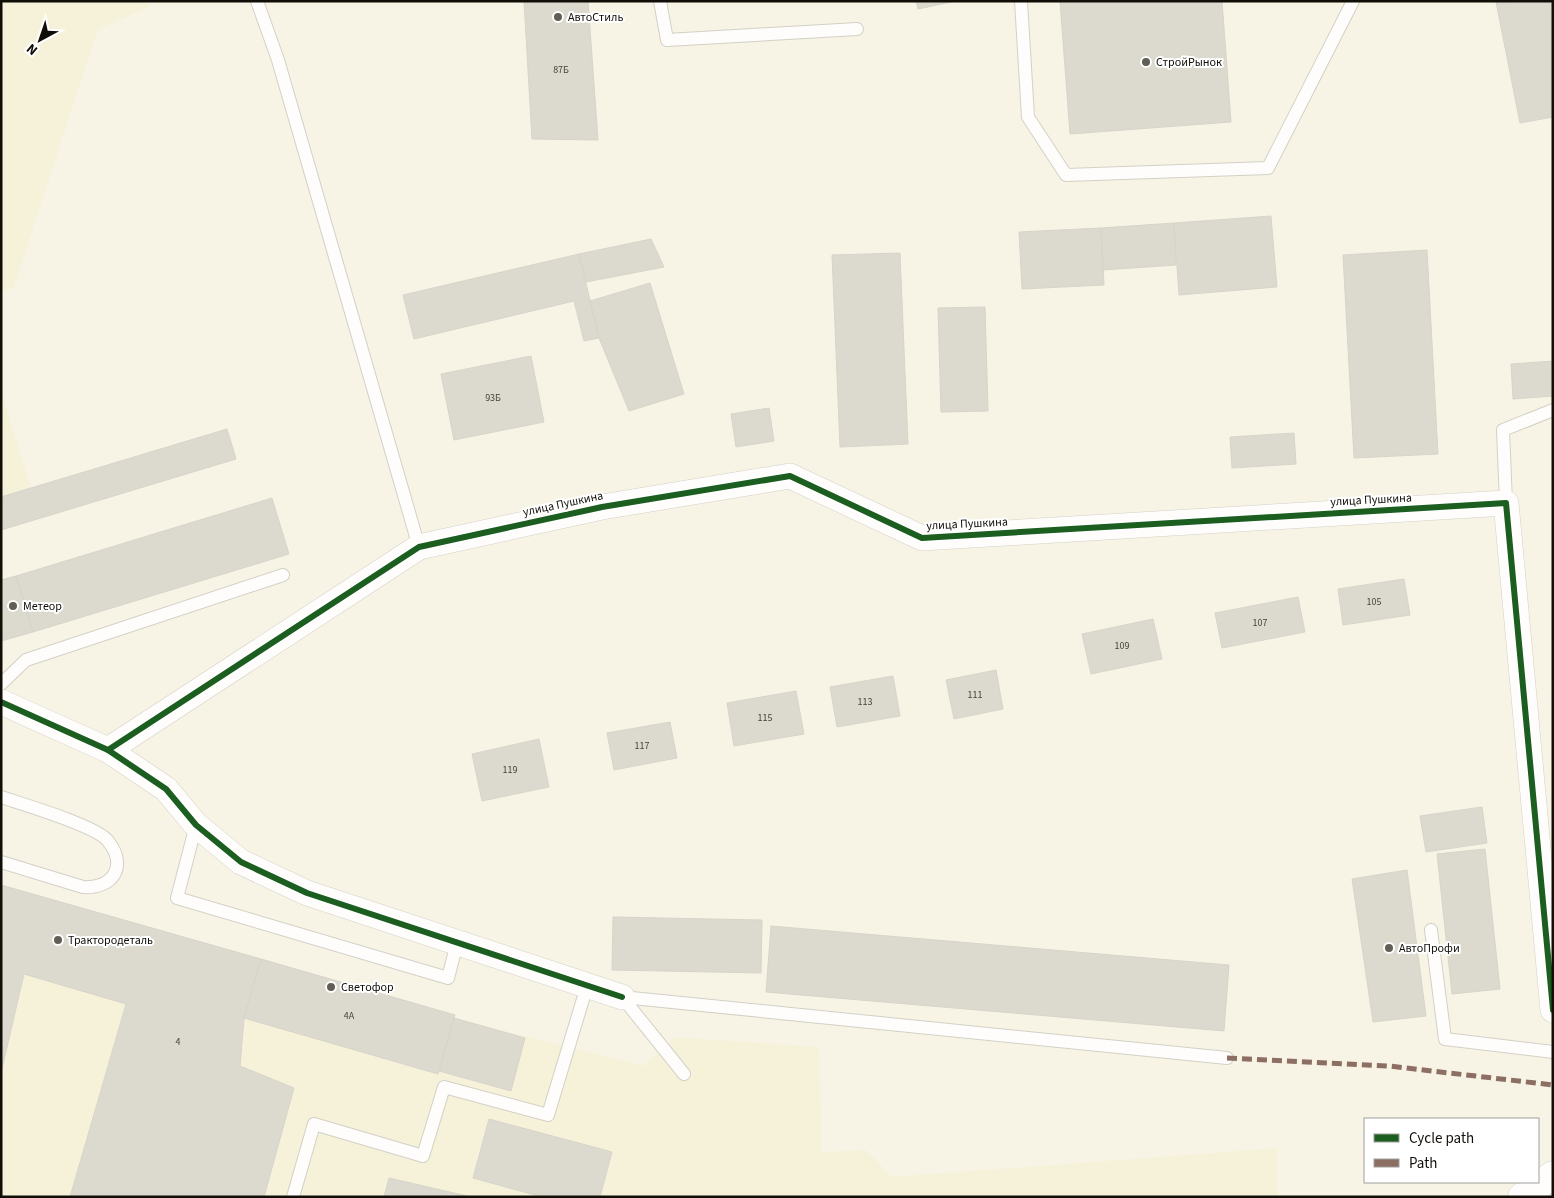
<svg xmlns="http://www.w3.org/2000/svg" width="1554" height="1198" viewBox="0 0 1554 1198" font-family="'Source Sans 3',sans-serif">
<rect width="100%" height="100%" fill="#f7f4e6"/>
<path fill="#f6f1d9" d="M1,1H147L149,7L98,29L14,287L1,292Z
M1,391L31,488L1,497Z
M1,885L455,1015L454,1018L644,1066L675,1037L819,1047L822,1152L866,1150L892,1177L1277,1148L1278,1197H1Z"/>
<path fill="#dcdacf" stroke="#d7d4c9" d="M524,1H588L598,140L532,139Z
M916,1H956L918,9Z
M1060,1H1222L1231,122L1070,134Z
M1553,1V117L1520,123L1496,2Z
M1271,216L1277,287L1179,295L1174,223Z
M1174,223L1176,265L1103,270L1101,228Z
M1101,228L1104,285L1022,289L1019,232Z
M651,239L664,267L586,282L579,254Z
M1427,250L1438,454L1354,458L1343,255Z
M900,253L908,444L840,447L832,255Z
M579,254L599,338L584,341L574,301L414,339L403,295Z
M650,283L684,394L629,411L599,338L590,301Z
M985,307L988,411L941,412L938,308Z
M531,356L544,422L454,440L441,374Z
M1553,361V396L1513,399L1511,364Z
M769,408L774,441L736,447L731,414Z
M227,429L236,459L1,530V497Z
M1294,433L1296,464L1232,468L1230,437Z
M272,498L289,554L33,632L16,576Z
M16,576L33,632L1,641V580Z
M1404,579L1410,615L1343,625L1338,589Z
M1298,597L1305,632L1222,648L1215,613Z
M1153,619L1162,659L1091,674L1082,634Z
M996,670L1003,709L954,719L946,680Z
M893,676L900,716L837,727L830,687Z
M796,691L804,734L734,746L727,703Z
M670,722L677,758L614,770L607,733Z
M539,739L549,787L482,801L472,754Z
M1482,807L1487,843L1426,852L1420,816Z
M1485,849L1500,989L1452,994L1437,854Z
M1407,870L1426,1016L1373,1022L1352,879Z
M1,885L261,959L244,1018L240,1066L294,1088L264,1197H70L126,1004L24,974L1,1073Z
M613,917L762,920L761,973L612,970Z
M771,926L1229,965L1224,1031L766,992Z
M261,959L455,1015L438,1074L244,1018Z
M454,1018L525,1038L511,1091L439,1071Z
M489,1119L612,1152L600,1197H542L473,1178Z
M389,1178L467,1196V1197H384Z"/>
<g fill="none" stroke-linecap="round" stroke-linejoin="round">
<g stroke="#d3d0c6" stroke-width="14">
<path id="service" d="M257,1L278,60L419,547
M660,1L667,40L857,29
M1021,1L1028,117L1066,175L1268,168L1353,1
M1506,503L1503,430L1553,410
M1,684L26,660L283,575
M1,797C22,804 97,826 108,841C128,866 113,889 83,887L1,862
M196,825L177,898L448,978L457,943
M1431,930L1445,1039L1553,1052
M622,997L1227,1058
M622,997L684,1074
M293,1197L314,1124L423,1156L444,1087L548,1115L587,986"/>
</g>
<g stroke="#d3d0c6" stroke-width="26">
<path id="minor" d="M1,702L108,750L166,789L196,825L241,862L307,893L622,997
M108,750L419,547L602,507L790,476L922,538L1506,503L1553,1010"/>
</g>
<g stroke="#d3d0c6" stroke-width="29">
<path id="secondary" d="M1522,1197L1553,1175"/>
</g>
<use href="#service" stroke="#fefdfb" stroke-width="12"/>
<use href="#minor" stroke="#fefdfb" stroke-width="25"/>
<use href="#secondary" stroke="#fefdfb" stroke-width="28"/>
<path stroke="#8d6e63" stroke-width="5" stroke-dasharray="10 5" stroke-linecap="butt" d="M1227,1058L1389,1066L1553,1085"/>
<g stroke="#fff" stroke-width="9">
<path id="cycleway" d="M1,702L108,750L166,789L196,825L241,862L307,893L622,997
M108,750L419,547L602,507L790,476L922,538L1506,503L1553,1010"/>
</g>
<use href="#cycleway" stroke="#1b5e20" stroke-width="6"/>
</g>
<g fill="#615e55" stroke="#fff" stroke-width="2">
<circle cx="558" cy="17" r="5"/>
<circle cx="1146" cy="62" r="5"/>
<circle cx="13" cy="606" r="5"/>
<circle cx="58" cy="940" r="5"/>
<circle cx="1389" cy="948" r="5"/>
<circle cx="331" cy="987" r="5"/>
</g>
<g text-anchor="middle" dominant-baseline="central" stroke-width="4" stroke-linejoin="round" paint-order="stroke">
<g font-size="10" fill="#45433b">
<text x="561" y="70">87Б</text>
<text x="493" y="398">93Б</text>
<text x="1374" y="602">105</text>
<text x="1260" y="623">107</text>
<text x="1122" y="646">109</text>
<text x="975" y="695">111</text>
<text x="865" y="702">113</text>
<text x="765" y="718">115</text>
<text x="642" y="746">117</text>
<text x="510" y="770">119</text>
<text x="349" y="1016">4А</text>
<text x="178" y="1042">4</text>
</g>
<g font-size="12" fill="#100e07" stroke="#fff" text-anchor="start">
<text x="568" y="17">АвтоСтиль</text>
<text x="1156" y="62">СтройРынок</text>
<text x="23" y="606">Метеор</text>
<text x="68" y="940">Трактородеталь</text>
<text x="1399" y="948">АвтоПрофи</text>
<text x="341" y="987">Светофор</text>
</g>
<g font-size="12" fill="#100e07" stroke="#fff">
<text transform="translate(1371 500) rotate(-3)">улица Пушкина</text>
<text transform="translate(563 504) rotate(-12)">улица Пушкина</text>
<text transform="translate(967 524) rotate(-3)">улица Пушкина</text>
</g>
</g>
<rect width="1554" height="1198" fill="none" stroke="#100e07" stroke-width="5"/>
<rect x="1364" y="1118" width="175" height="65" fill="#ffffff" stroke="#9f9f9c"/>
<rect x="1374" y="1134" width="25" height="8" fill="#1b5e20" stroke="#9f9f9c"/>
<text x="1409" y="1143" font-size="15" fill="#100e07">Cycle path</text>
<rect x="1374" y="1159" width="25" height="8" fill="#8d6e63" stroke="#9f9f9c"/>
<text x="1409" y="1168" font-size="15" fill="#100e07">Path</text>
<g transform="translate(40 40) rotate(220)" stroke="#ffffff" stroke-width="4" paint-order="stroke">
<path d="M0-4L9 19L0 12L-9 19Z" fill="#100e07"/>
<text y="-8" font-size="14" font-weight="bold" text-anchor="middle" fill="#100e07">N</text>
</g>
</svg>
